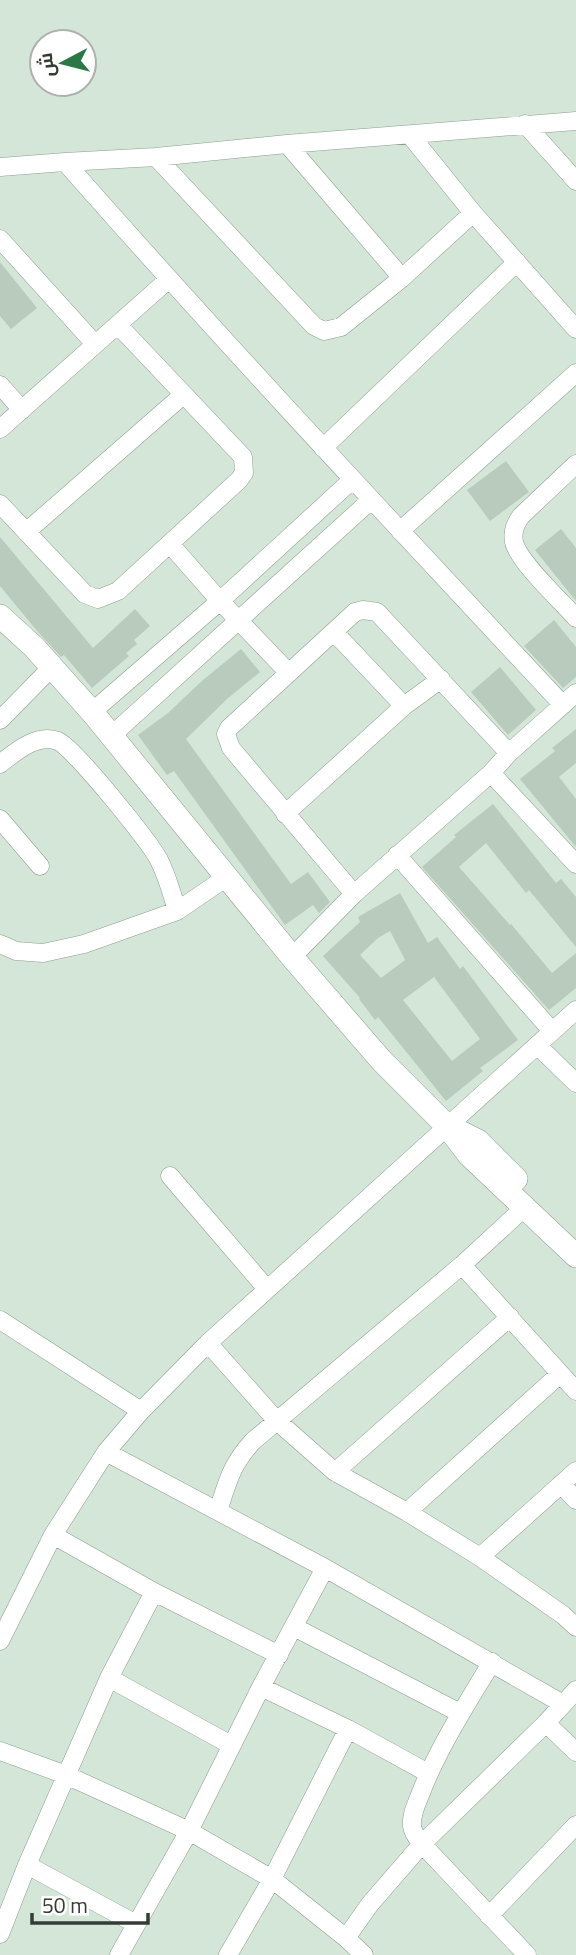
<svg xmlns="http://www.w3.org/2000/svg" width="576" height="1955" viewBox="0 0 576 1955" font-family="Georgia,Cairo,serif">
<rect width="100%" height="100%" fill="#d4e6d7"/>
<path fill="#b9cbbc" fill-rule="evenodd" d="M0,262L37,308L11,329L0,316Z
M506,461L529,492L490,521L467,490Z
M561,529L576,548V601L535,550Z
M0,537L93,648L135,609L150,626L134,640L137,644L126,653L129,656L92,688L64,655L61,657L38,632L0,586Z
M554,620L576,647V677L563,688L524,646Z
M241,649L260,672L227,699L186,739L291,884L308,872L330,902L319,913L313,905L285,925L174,771L167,775L138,735L168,713L203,680Z
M500,667L536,710L508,735L471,692Z
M576,729V763L559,777L576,799V847L520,779L555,751L552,748Z
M493,804L556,883L561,879L576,897V947L529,890L526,893L486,843L459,867L510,925L511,924L552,973L576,953V988L549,1010L422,867L456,837L454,835Z
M400,893L428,943L437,937L460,969L463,966L518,1040L480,1068L483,1071L446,1101L378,1017L375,1020L359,999L360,998L323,956L360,922L358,917ZM390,931L405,960L381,978L360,955L378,938ZM434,977L480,1039L452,1061L403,1000Z"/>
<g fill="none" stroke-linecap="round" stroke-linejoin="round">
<g stroke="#8c9d90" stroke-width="19">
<path id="minor" d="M525,124L576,181
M410,135L473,213L576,329
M287,144L402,278
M156,157L314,326L324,331L341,327L402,278L473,213
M65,162C227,346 395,525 563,705
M0,167L65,162L156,157L287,144L576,121
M0,239L95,344
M0,385L22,410
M0,429L169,279
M323,448L517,262
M576,464L521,516C515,524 512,532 514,542C518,561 561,601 576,618
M0,504L85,594L98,599L118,591L239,480L244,473L243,457L118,325
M400,531L576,373
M26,532L183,395
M170,544L220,601L289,673
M334,632L404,706
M92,712L220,601L352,480
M0,720L52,667
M111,736L371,500
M0,764C15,752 37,733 58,741C74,748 149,841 159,860C167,876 172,893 177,911
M491,773L576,864
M285,814L404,706L441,679
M0,819L40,866
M397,855L552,1031
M354,894L231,748L226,734L229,728L355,612L363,610L377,612L509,753
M0,944L16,951L43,953L84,944L177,911L227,877
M292,957L354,894L491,773L509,753L576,693
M537,1045L576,1083
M170,1176L267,1289
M462,1265L576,1391
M0,1320L141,1411
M208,1343L276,1420L335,1472L407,1512L480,1557L563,1615L576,1627
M106,1452L325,1568L563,1704
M335,1472L510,1317
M561,1484L576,1500
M218,1511C228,1481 231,1465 253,1441L462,1265L525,1207
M407,1512L560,1374
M53,1535L154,1592L279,1655
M480,1557L576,1471
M294,1627L460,1713
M0,1641L53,1535L106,1452L141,1411L208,1343L576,1010
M492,1662C466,1705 438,1748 420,1795C416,1805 411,1815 412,1826C413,1834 418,1839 422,1844L527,1955
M109,1678L231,1745
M261,1687L348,1729L428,1773
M546,1723L576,1752
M0,1751L66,1775L189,1831L272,1879L346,1938L364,1955
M27,1865L136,1924
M489,1916L576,1825
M0,1934L27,1865L109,1678L154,1592
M346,1938L370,1904L422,1844L546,1723L576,1690
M119,1955L189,1831L261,1687L325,1568
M228,1955L272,1879L348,1729"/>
</g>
<g stroke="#8c9d90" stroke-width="24">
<path id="major" d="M0,616L34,647L92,712L292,957L381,1060L447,1126L469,1155L576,1256
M450,1127L478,1141L516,1179"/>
</g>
<use href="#minor" stroke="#fff" stroke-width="18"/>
<use href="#major" stroke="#fff" stroke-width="23"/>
</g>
<g transform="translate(63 63) rotate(263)"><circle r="33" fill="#ffffff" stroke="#aeb1af" stroke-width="2"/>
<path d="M0-5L12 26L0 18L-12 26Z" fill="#2c7746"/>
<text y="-10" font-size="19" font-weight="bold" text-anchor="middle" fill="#353c36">ش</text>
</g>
<path d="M32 1913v10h116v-10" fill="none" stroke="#353c36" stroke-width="3.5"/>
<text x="42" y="1913" font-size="21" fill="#353c36" stroke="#ffffff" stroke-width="5" paint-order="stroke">50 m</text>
</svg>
